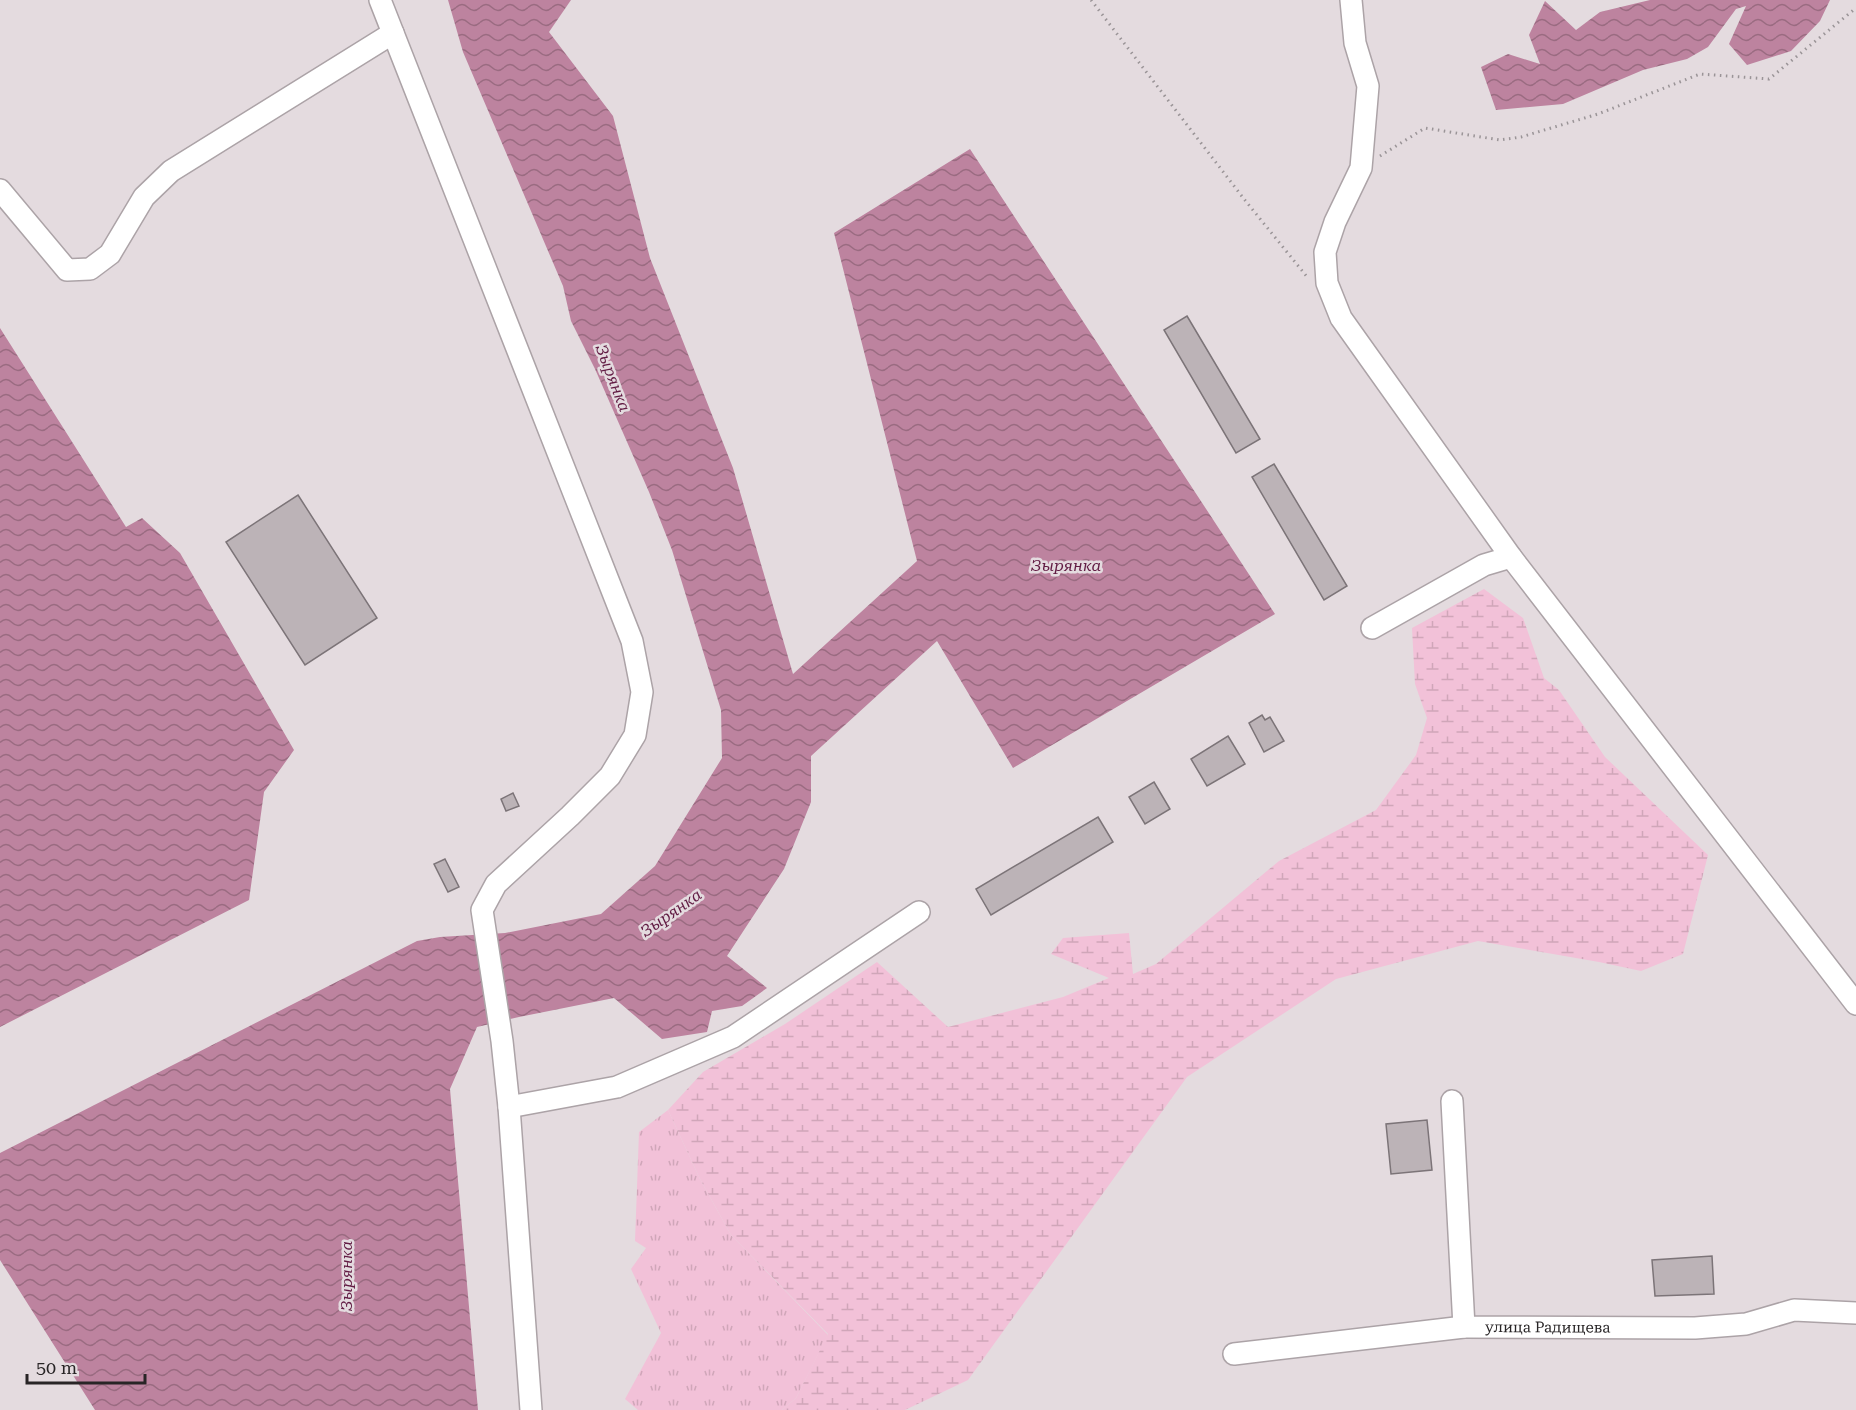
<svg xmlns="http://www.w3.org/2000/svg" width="1856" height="1410" viewBox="0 0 1856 1410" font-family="'Roboto Serif',serif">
<defs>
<pattern id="grass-tufts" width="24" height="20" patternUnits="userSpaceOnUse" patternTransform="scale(1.5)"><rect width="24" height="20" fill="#f2c1d8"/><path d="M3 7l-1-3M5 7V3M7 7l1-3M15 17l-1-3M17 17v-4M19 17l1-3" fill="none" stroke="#d0a6b9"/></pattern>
<pattern id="wetland-marsh" width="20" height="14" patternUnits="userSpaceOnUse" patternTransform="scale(1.5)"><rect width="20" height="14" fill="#f2c1d8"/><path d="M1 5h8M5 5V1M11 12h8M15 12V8" fill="none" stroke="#d0a6b9"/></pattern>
<pattern id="water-waves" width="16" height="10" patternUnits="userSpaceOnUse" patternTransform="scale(1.5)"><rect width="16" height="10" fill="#bd839f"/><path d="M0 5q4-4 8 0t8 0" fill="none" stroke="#9a6b81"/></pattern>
</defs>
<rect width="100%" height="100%" fill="#e4dbdf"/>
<path fill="url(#grass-tufts)" d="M668,1110L700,1179L731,1235L828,1335L796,1398L782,1410H638L625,1399L661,1333L631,1269L646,1248L635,1241L639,1132Z"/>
<path fill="url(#wetland-marsh)" d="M1484,589L1523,618L1544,678L1559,690L1605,757L1708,855L1683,954L1641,971L1599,962L1478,941L1336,979L1187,1077L968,1380L905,1410H782L796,1398L828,1334L731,1235L700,1179L668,1110L703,1072L785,1024L877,962L948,1027L1063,997L1109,978L1051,954L1063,938L1129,933L1133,974L1156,964L1279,861L1376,810L1416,755L1427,718L1415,684L1412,628Z"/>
<path fill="url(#water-waves)" d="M448,0H571L549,32L613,116L650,258L733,468L793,674L917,561L834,233L970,149L1275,614L1013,768L937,641L811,756V802L784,869L727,956L767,988L742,1006L712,1011L707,1032L662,1039L614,998L519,1017L477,1027L450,1089L478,1410H95L0,1260V1153L417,941L440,937L505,933L601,914L655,866L722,758L721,710L672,550L649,492L595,369L571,321L563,286L463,52Z
M1650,0H1830L1820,21L1791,51L1747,65L1729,44L1746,6L1736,9L1708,47L1687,59L1643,70L1563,104L1496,110L1481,67L1508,54L1540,64L1529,35L1545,1L1576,30L1600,12Z
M0,328L126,527L142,518L180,553L294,750L264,792L249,900L0,1027Z"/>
<path fill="#bcb3b7" stroke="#7c7478" stroke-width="1.5" d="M1187,316L1260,439L1236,453L1164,330Z
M1274,464L1347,586L1324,600L1252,477Z
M298,495L377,618L305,665L226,542Z
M1262,715L1265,720L1270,717L1284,741L1264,752L1249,723Z
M1228,736L1245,764L1207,786L1191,759Z
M1154,782L1170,809L1145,824L1129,797Z
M513,793L519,806L506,811L501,799Z
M1098,817L1113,842L991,915L976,889Z
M445,859L459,887L448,892L434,864Z
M1427,1120L1432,1170L1391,1174L1386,1124Z
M1712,1256L1714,1294L1655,1296L1652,1260Z"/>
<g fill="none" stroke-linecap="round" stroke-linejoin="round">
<g stroke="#aca3a7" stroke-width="24">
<g id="minor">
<path d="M380,0L632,641L642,692L635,735L610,776L570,816L496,884L482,910L502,1041L509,1107L531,1410"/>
<path d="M1351,0L1355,43L1368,86L1361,168L1335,222L1325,252L1327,283L1341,318L1511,557L1856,1004"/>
<path d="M0,190L67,270L90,269L110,254L144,197L171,171L393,33"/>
<path d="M1372,628L1484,565L1511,557"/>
<path id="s1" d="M1452,1101L1464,1327L1695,1328L1746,1324L1794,1310L1856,1313"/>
<path d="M509,1107L617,1087L733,1037L919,912"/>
<path d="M1234,1354L1464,1327"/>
</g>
</g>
<path stroke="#9a9497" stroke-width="3" stroke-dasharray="1.5 4.5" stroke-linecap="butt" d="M1091,0L1244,199L1308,278
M1380,156L1425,128L1500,140L1521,137L1598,114L1700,74L1769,79L1856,8"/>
<use href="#minor" stroke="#fff" stroke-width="21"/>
</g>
<g text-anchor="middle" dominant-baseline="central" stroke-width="5" stroke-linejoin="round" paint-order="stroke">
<g font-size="15" fill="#282526" stroke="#e4dbdf">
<text stroke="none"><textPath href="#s1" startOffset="310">улица Радищева</textPath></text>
</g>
<g font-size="16" font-style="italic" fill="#621c44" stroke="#e4dbdf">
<text transform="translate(613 378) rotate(69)">Зырянка</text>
<text x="1066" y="565">Зырянка</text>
<text transform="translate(671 913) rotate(-35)">Зырянка</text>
<text transform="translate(346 1276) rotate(-90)">Зырянка</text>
</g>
</g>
<path d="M27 1374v9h118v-9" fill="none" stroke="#282526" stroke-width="3"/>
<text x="36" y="1374" font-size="18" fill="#282526" stroke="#e4dbdf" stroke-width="4.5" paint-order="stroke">50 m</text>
</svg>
